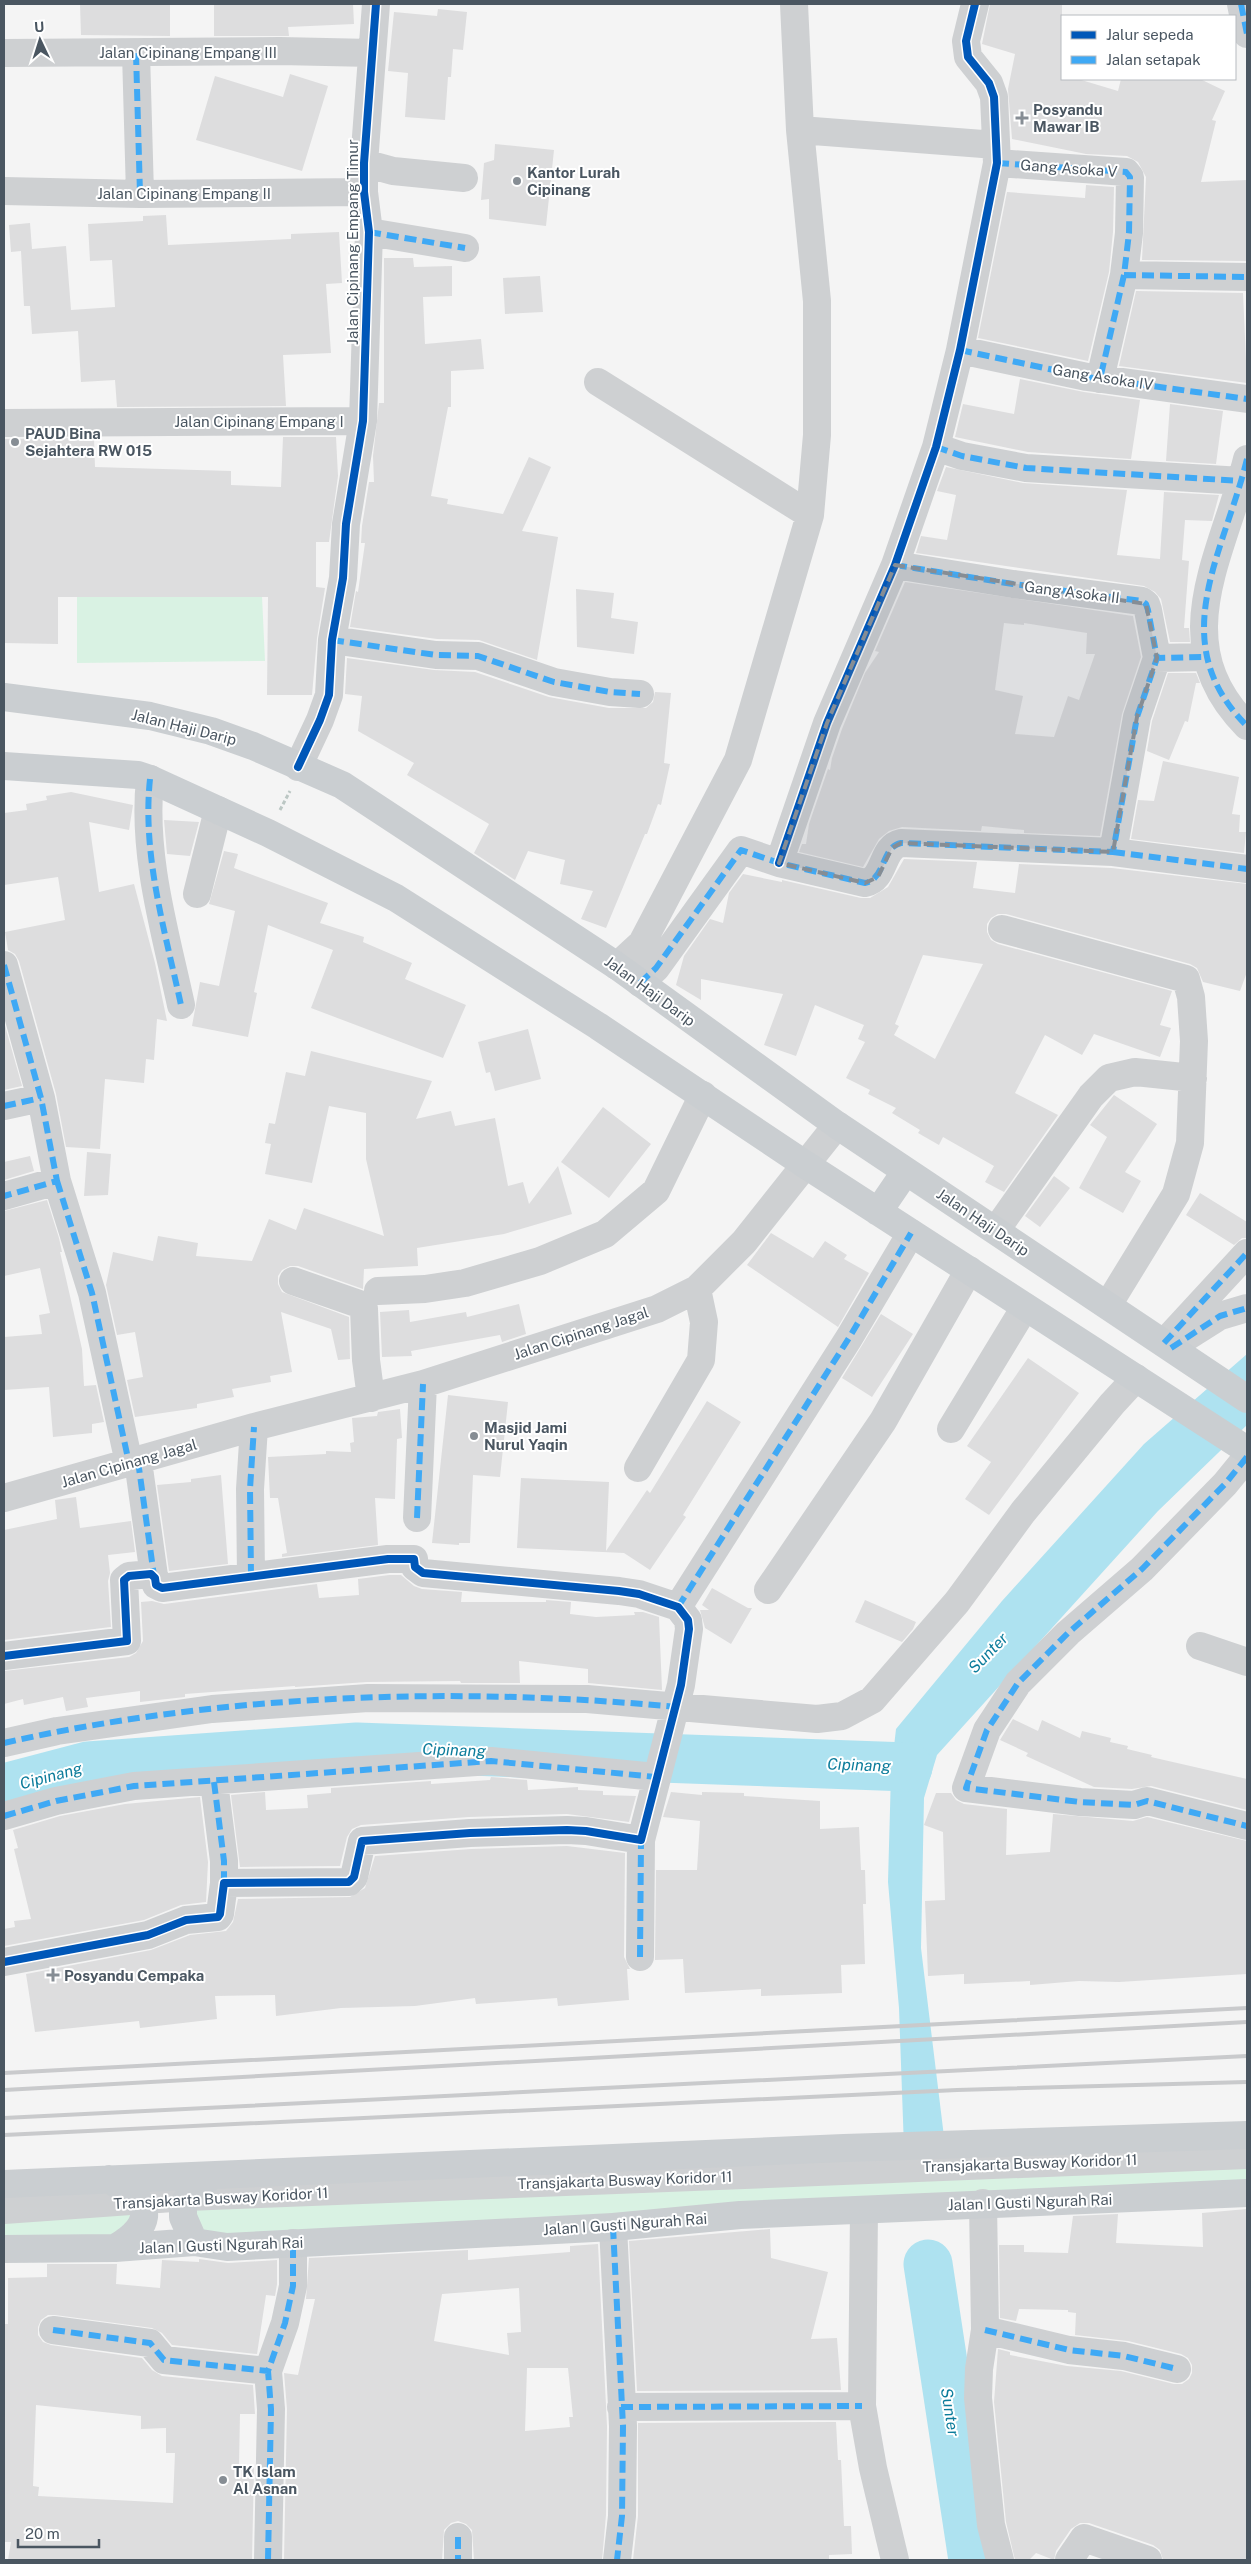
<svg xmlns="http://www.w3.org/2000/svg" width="1251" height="2564" viewBox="0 0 1251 2564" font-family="'Public Sans',sans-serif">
<rect width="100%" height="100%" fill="#f4f4f4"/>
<path fill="#d9f2e3" d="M77,595L262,596L265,661L77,663Z
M1247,2155V2193L194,2242L187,2197Z
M140,2202L137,2232L4,2249V2210Z"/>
<path fill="#aee2f0" d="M1247,1354V1425L1158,1511L937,1755L924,1798L921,1948L945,2145L904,2148L899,2008L888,1882L891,1773L896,1729L1002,1601L1144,1444Z"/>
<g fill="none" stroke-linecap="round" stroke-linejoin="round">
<path stroke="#aee2f0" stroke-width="49" d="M4,1788L88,1766L357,1747L908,1767
M928,2264L973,2560"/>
</g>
<path fill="#ddddde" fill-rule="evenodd" d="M80,4H170V36L81,35Z
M214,4H353L354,24L288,27L289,36H214Z
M990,4H1062V79H1078L1118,91L1121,79H1200L1225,91L1212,120L1216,121L1201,182L1247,180V261L1142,260L1146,177L1138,162L1127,156L1086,154L1012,139L1008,89L1015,54L982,44Z
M438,9L467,12L463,50L453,49L451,77H448L445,120L405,117L408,73L388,71L394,12L437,16Z
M290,74L328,86L302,171L196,140L215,76L283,97Z
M495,144L554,150L546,226L489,219V199L481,200L484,163L494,160Z
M1086,185L1114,187L1113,232L1109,272L1088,361L978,338L1007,192L1085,198Z
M166,215L168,245L291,239V234L339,232L342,283L326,284L331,353L283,355L286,406L117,407L115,380L81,382L78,331L32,334L30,306H24L21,251L11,252L9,225L30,223L32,249L66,246L71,310L115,307L112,260L90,261L88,224L143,221V216Z
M384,258H413L414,267L452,266V296L423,297L425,344L481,339L484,369L451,371V407H448L431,496L448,499L447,504L503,514L529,457L551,467L522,531L558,537L537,660L479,640L437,639L350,627L356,591L358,592L365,543H361L362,526L369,482H374L373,456L379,403H384Z
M540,276L543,312L505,314L503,278Z
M1136,291L1243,293L1247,383L1119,366Z
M1020,379L1084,392L1140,400L1131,459L1028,452L955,437L963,404L1014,414Z
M1170,404L1223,411L1216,464L1166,461Z
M283,437H336L338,476L329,542H316V587L325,588L317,638L312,695H267L268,597H58V644L4,643V439L94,438L95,467L231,471V485L281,487Z
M946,467L1023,483L1127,490L1117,555L1160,559L1164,492L1219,495L1212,521L1185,520L1182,560L1189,561L1184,628H1189L1190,642H1170L1161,599L1155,592L1144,586L916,553L921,536L947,540L956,495L937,491Z
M905,582L1133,616L1141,657L1122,714L1100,836L1024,833V830L982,826L981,831L902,827L889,831L879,839L863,867L799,852L802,844H806L809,824L828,769L830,770L832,758L842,729L865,673L879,652L875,651ZM1004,623L1024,625V623L1087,633L1086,654H1095L1079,700L1068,696L1054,737L1015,734L1023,696L995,690Z
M576,589L614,593L611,618L638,622L634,654L577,647Z
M347,658L434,670L475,672L549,697L609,708H646L653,702L655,692L671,693L664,763L670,764L661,805L658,804L647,834H645L606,928L581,919L593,891L560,884L565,860L528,851L515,880L474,853L489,824L407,775L414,763L358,731L362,696L345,694Z
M1168,673H1196L1200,683H1196L1188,722L1185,721L1169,760L1147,751L1152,721Z
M1163,761L1239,777L1232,814L1240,815L1239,832H1246L1244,853L1131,839L1138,800L1154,801Z
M71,792L133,805L129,830L89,822L99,892L134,884L155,963L167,1021L157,1019L154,1060L146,1059L144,1083L105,1079L100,1149L66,1147L56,1094L19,961L15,954L8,950L5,932L65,920L58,877L4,885V813L27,810L26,804L47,800L46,796Z
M164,820L199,822L190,856L167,854Z
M224,851L238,854L234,868L328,903L320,923L364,937L363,942L412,963L405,979L466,1005L443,1058L311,1008L333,950L268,925L254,992L257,993L248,1037L192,1026L200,982L219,986L235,911L209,904Z
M904,859L977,862L973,888L1015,893L1019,864L1112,868L1247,884V972L1240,991L1203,982L1197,968L1190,964L1006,914H998L991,918L987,924V932L991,940L998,944L1172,991L1160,1025L1171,1028L1160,1057L1094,1034L1082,1055L1045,1035L1015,1093L1058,1115L1004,1192L985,1182L994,1166L943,1137L939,1145L918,1133L920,1130L892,1113L896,1108L868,1094L870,1090L846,1078L865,1042L858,1039L864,1025L815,1005L796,1056L764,1045L783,994L701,979V1000L676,985L684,956L710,919L723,923L729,893L743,874L782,882V880L861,898H870L888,887ZM923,955L983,964L935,1059L894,1035L899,1026L895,1024Z
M4,1022L22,1086L4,1090Z
M528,1029L541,1079L495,1091L490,1072L486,1073L478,1042Z
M311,1051L432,1081L416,1119L451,1111L455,1126L495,1118L508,1186L523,1182L529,1204L558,1166L572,1214L504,1234L417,1248L418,1266L364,1269L363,1289L298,1266H290L282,1270L278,1276V1284L282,1292L349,1317L350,1359L338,1360L331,1329L281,1312L292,1372L270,1376L271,1382L232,1389L234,1397L197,1404V1408L135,1417L127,1380L143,1377L135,1332L117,1335L106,1285L113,1252L153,1261L158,1236L198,1243L196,1256L252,1261L269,1219L296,1230L304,1208L384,1236L366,1159V1113L329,1106L312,1183L265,1174L271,1144L265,1143L269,1123L275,1124L286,1072L305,1076Z
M1114,1095L1157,1124L1125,1172L1141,1181L1123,1213L1079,1188L1107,1137L1090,1125Z
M603,1107L651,1144L609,1198L561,1162Z
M87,1152L111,1154L108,1195L84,1196Z
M30,1156L34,1171L4,1180V1162Z
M1054,1176L1070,1188L1040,1227L1025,1216Z
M1200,1193L1247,1222V1238H1242L1234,1245L1186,1215Z
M47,1200L59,1238L62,1252H60L82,1349L84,1386L96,1385L104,1422L92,1424V1433L53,1437L49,1387L4,1390V1337L42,1334L39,1315L50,1313L40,1268L4,1276V1211Z
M771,1233L813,1258L825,1241L847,1255L844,1259L869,1273L838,1327L747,1265Z
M519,1304L526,1334L502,1342L500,1335L411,1351L412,1356L382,1357L380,1312L409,1310L410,1322L466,1312L467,1317Z
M881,1314L913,1334L872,1397L842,1378Z
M1028,1358L1079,1393L989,1515L965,1499L991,1462L967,1446Z
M448,1395L508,1402L500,1477L473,1475L470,1543H459V1545L432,1543Z
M707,1401L741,1422L683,1515L686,1517L650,1570L624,1553L517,1548L521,1478L609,1482L606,1551L647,1490L650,1493Z
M400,1409L402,1438L397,1439L395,1499L375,1498L378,1545L282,1557V1554L287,1553L278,1498H270L268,1457L326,1454V1451L351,1452L350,1443L354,1442L352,1418L377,1416L378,1412Z
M221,1475L228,1564L169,1571L157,1485L191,1482V1479Z
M76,1497L80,1528L131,1521L135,1552L108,1555L110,1573L108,1581L111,1627L4,1640V1530L57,1519L55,1500Z
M389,1575H401L414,1586L422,1589L462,1592L461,1602H546V1600L571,1602L570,1614L596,1617L635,1615L634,1612H643L659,1617L662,1690L588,1683V1669L519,1661L520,1683H461L460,1681L367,1682L295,1687V1686L185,1694V1697L140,1702V1691L86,1698L88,1707L66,1711L63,1697L24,1705L23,1699L4,1704V1671L129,1657L136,1653L143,1641L141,1602L152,1601L164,1604L317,1584L319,1598L359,1595L358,1579Z
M712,1588L748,1608H752L731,1644L705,1628L700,1610H709L702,1605Z
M865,1600L916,1622L913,1629L902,1642L855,1622Z
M1013,1719L1038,1731L1042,1720L1080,1738L1082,1731L1111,1738L1110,1742L1128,1746L1127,1749L1152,1755L1151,1757L1247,1779V1810L1151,1786L1132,1789L1094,1787L1026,1756L1028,1753L1000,1740Z
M491,1777L527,1780L528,1790L578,1787V1790L603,1791V1795L636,1796L629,1822L567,1814L469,1817L361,1825L352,1829L347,1837L340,1866L240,1867L231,1795L265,1792L266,1810L308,1808L307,1795L331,1793V1788L431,1781V1784L490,1780Z
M671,1792L702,1795V1792L744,1793V1796L820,1801V1829L859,1827L861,1870H865L866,1904H863L865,1964L841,1965L842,1993L761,1996V1989L685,1993L683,1959L655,1960L656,1870H697L700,1821L663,1817Z
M936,1793H951L956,1800L964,1804L1007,1809L1006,1855L1050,1852L1053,1814L1133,1821L1147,1817L1247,1841V1974L1119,1982L1079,1981L1030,1985V1981L964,1984V1974L928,1976L925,1901L945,1900L943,1832L924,1825Z
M200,1797L208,1862L206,1902L181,1905L144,1920L4,1946V1929L15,1927L14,1921L31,1919L14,1849L18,1848L13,1830L60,1816L125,1804Z
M567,1846L625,1853L624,1957L630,1969H627L629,2000L558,2006L557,1998L476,2004L475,1998L415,2006L341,2008L276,2016L275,1995L215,1996L217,2019L140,2028L139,2021L35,2032L26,1974L151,1950L190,1935L226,1931L233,1922L238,1899L350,1897L365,1888L375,1856L471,1849Z
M1247,2209V2560H1163L1160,2550L1153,2545L1089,2523H1080L1071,2529L1056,2551L1054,2560L1036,2553L1029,2560H1015L1006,2522L994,2402L998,2349L1010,2352V2355L1067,2366L1121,2371L1174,2384H1182L1189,2379L1192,2373V2365L1188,2358L1181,2354L1128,2341L1075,2335L1076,2313L1068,2312V2310L1019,2309L1016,2321L1000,2318L999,2245H1024V2252L1068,2253L1073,2216L1118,2214L1116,2243L1203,2247L1202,2213Z
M770,2229L771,2258L828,2272L811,2339L837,2338L841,2390L637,2391L629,2241Z
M598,2244L607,2426L606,2515L602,2560H474L472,2530L466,2524L458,2521L451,2523L444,2530L442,2560H284L287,2409L284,2373L298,2375L315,2299H306L309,2258L468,2250V2260L570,2252V2246ZM519,2288L521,2332L507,2333L509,2355L434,2341L442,2294ZM527,2368H568L573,2417H569L570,2427L525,2431Z
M199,2259L228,2263L277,2260V2284L275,2296L266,2295L257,2354L172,2345L162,2333L152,2328L55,2315H48L41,2320L38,2327V2335L43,2342L51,2345L142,2358L152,2370L162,2376L253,2385L255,2414H240L239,2465L254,2467L252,2560H8L11,2542H4V2324H8V2278L47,2277V2264H117L116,2284L160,2288L162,2260L199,2262ZM36,2405L141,2416V2429L166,2428V2453H175L173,2503L38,2496L39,2487L33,2486Z
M836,2422L838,2460H841L844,2526H851L852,2554L829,2555V2560H633L638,2516V2423Z"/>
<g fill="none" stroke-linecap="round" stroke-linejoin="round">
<path stroke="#bcc7c4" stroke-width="3" stroke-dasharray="4 2.5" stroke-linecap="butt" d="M280,810L290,791"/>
<path stroke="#ced0d2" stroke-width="28" d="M1241,4L1247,34
M4,53L280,51L372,53
M136,53L140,194
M800,130L996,145
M364,163L393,171L464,178
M997,163L1126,172L1130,177L1129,233L1124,275L1100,379
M4,191L140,194L364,192
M369,232L465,248
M1124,275L1247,277
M960,350L1087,377L1247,399
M598,382L810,515
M4,423L363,421
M936,447L962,456L1026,468L1242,481
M1247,459C1224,554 1163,642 1247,726
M895,565L1013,584L1142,601L1146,604L1148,610L1157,658L1205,657
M332,640L436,655L478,656L554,682L610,692L640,694
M298,767L320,720L329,695L332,640L343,578L346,524L363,421L369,232L364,192V163L376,4
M150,779C142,855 165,931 181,1005
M1113,852L1247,869
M779,863L827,723L895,565L936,447L960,350L997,163L994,97L989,83L968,57L966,41L975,4
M197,894L218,810
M1002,929L1186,979L1191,997L1194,1041L1190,1143L1176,1194L1108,1305
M4,965L41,1098L57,1181L4,1196
M617,966L642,943L738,760L810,515L817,435V301L800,130L794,4
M640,983L656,968L741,850L779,863L865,883C886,879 881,847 901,843L1113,852L1137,717L1157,658
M4,1106L41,1098
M57,1181L92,1293L129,1463
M996,1230L1091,1096L1109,1078L1135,1072L1193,1078
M293,1281L362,1305L364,1309L366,1360L371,1398
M378,1291L425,1289L465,1283L540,1261L605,1234L656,1191L703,1095
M1182,1340L1220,1316L1247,1308
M1164,1343L1247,1253
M951,1429L1025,1307
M1247,1457L1225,1484L1142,1569L1068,1633L1018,1683L987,1730L966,1788L1080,1802L1134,1805L1147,1801L1247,1826
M138,1461L154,1576
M638,1468L701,1360L704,1322L697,1289
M4,1498L254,1427L423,1384L657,1309L697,1289L744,1242L837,1125
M417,1518L423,1384
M251,1576L250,1489L254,1427
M768,1590L883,1421L969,1270
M678,1607L849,1338L911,1233
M1200,1646L1247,1662
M4,1656L127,1641L124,1580L129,1576L151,1574L155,1578L156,1585L162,1588L388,1559H414L415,1567L423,1573L619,1591L639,1594L678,1607L688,1620L689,1629L681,1685L641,1840L586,1831L567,1830L470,1833L362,1841L354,1877L349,1882L224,1883L220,1914L218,1917L186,1920L148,1935L4,1962
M4,1743L57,1731L212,1709L368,1698L587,1699L817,1719L842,1716L872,1700L957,1602L1023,1512L1112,1404L1136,1378
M214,1782L224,1861V1883
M4,1816L56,1801L134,1786L491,1761L656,1777
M640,1957L641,1840
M983,2203L985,2330L979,2369L978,2398L991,2525L1000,2560
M4,2210L187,2197L1247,2155
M864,2210L862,2406L873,2468L895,2560
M613,2227L623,2426L622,2516L617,2560
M53,2330L150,2343L164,2360L268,2371
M985,2330L1069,2350L1124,2356L1177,2369
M621,2407L862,2406
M458,2537V2560
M268,2560L271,2409L268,2371L285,2323L293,2286V2243
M1069,2560L1084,2538L1148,2560"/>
<path stroke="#caced1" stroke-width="28" d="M4,697L150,716L211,731L253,746L342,785L617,966L837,1125L1247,1399
M4,766L138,775L150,779L268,833L396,898L598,1026L806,1165L1247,1450
M878,1212L906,1171
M109,2179C119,2186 134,2193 140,2203C154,2222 129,2240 115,2248
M4,2184L844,2148L1247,2135
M194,2242L183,2217V2204L194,2191L211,2176
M4,2249L115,2248L194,2242L227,2247L613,2227L740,2215L1247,2193"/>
<path stroke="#c9cacc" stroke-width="4" d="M4,2073L1247,2008
M4,2090L1247,2022
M4,2118L1247,2056
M4,2135L957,2090L1247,2082"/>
<path stroke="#3fa9f5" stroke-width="6" stroke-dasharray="12 6" stroke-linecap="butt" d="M1241,4L1247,34
M136,53L140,194
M997,163L1126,172L1130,177L1129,233L1124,275L1100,379
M369,232L465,248
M1124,275L1247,277
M960,350L1087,377L1247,399
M936,447L962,456L1026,468L1242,481
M1247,459C1224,554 1163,642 1247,726
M895,565L1013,584L1142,601L1146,604L1148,610L1157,658L1205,657
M332,640L436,655L478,656L554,682L610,692L640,694
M150,779C142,855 165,931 181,1005
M1113,852L1247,869
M4,965L41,1098L57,1181L4,1196
M640,983L656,968L741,850L779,863L865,883C886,879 881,847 901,843L1113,852L1137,717L1157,658
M4,1106L41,1098
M57,1181L92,1293L129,1463
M1164,1343L1247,1253
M1171,1348L1220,1316L1247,1308
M1247,1457L1225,1484L1142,1569L1068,1633L1018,1683L987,1730L966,1788L1080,1802L1134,1805L1147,1801L1247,1826
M138,1461L154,1576
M417,1518L423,1384
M251,1576L250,1489L254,1427
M678,1607L849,1338L911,1233
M4,1743C219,1694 456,1686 676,1707
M214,1782L224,1861V1883
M4,1816L56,1801L134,1786L491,1761L656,1777
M640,1957L641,1840
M613,2227L623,2426L622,2516L617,2560
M53,2330L150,2343L164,2360L268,2371
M985,2330L1069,2350L1124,2356L1177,2369
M621,2407L862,2406
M458,2537V2560
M268,2560L271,2409L268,2371L285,2323L293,2286V2243"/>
<g stroke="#fff" stroke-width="11">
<path id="cycleway" d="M298,767L320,720L329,695L332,640L343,578L346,524L363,421L369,232L364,192V163L376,4
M779,863L827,723L895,565L936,447L960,350L997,163L994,97L989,83L968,57L966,41L975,4
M4,1656L127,1641L124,1580L129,1576L151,1574L155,1578L156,1585L162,1588L388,1559H414L415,1567L423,1573L619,1591L639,1594L678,1607L688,1620L689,1629L681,1685L641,1840L586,1831L567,1830L470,1833L362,1841L354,1877L349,1882L224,1883L220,1914L218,1917L186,1920L148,1935L4,1962"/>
</g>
<use href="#cycleway" stroke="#0057b8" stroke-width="8"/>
</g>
<path fill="#868d94" fill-opacity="0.2" stroke="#868d94" stroke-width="4" stroke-dasharray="10 6" stroke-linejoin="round" d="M895,565L1146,604L1157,658L1137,717L1113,852L901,843L892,848L878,877L865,883L779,863L827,723Z"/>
<g fill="#868d94" stroke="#fff" stroke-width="2">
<path d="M1019.5 110.5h5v5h5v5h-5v5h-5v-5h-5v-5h5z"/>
<circle cx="517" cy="181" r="5"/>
<circle cx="15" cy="442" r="5"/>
<circle cx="474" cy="1436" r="5"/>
<path d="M50.5 1967.5h5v5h5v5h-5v5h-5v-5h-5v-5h5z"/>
<circle cx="223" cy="2480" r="5"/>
</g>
<g text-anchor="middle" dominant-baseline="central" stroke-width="4" stroke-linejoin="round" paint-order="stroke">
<g font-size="15" fill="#4a5661" stroke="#fff">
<text x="188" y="52">Jalan Cipinang Empang III</text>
<text transform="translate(1069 168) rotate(4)">Gang Asoka V</text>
<text x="184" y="193">Jalan Cipinang Empang II</text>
<text transform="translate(352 242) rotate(-90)">Jalan Cipinang Empang Timur</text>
<text transform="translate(1103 377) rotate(9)">Gang Asoka IV</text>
<text x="259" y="421">Jalan Cipinang Empang I</text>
<text transform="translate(1072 592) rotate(7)">Gang Asoka II</text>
<text transform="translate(184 727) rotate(14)">Jalan Haji Darip</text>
<text transform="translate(650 991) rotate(36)">Jalan Haji Darip</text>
<text transform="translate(983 1222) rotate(34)">Jalan Haji Darip</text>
<text transform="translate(581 1333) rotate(-18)">Jalan Cipinang Jagal</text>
<text transform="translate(129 1463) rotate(-16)">Jalan Cipinang Jagal</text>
<text transform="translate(1030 2163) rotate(-2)">Transjakarta Busway Koridor 11</text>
<text transform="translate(625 2180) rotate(-2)">Transjakarta Busway Koridor 11</text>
<text transform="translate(221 2198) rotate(-3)">Transjakarta Busway Koridor 11</text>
<text transform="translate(1030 2202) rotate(-2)">Jalan I Gusti Ngurah Rai</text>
<text transform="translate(625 2224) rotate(-4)">Jalan I Gusti Ngurah Rai</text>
<text transform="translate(221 2245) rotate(-2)">Jalan I Gusti Ngurah Rai</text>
</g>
<g font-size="15" font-weight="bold" fill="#4a5661" stroke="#fff" text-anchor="start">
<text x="1033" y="109">Posyandu<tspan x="1033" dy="17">Mawar IB</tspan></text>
<text x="527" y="172">Kantor Lurah<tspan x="527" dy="17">Cipinang</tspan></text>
<text x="25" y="433">PAUD Bina<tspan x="25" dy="17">Sejahtera RW 015</tspan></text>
<text x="484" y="1427">Masjid Jami<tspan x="484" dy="17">Nurul Yaqin</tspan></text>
<text x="64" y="1975">Posyandu Cempaka</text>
<text x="233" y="2471">TK Islam<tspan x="233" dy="17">Al Asnan</tspan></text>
</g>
<g font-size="16" font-style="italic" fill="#0c7c9b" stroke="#fff">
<text transform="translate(988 1653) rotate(-46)">Sunter</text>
<text transform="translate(454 1750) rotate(2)">Cipinang</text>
<text transform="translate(859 1765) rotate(2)">Cipinang</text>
<text transform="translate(51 1776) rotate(-15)">Cipinang</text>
<text transform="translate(950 2412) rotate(81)">Sunter</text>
</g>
</g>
<rect width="1251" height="2564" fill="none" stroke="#4a5661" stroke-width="10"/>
<rect x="1061" y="15" width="175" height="65" fill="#ffffff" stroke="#b7bbc0"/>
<rect x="1071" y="31" width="25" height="8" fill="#0057b8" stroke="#b7bbc0"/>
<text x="1106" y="40" font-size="15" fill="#4a5661">Jalur sepeda</text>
<rect x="1071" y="56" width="25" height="8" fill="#3fa9f5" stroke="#b7bbc0"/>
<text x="1106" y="65" font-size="15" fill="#4a5661">Jalan setapak</text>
<g transform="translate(40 40) rotate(356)" stroke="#ffffff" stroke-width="4" paint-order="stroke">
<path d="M0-4L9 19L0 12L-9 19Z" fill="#4a5661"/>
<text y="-8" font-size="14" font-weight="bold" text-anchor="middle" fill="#4a5661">U</text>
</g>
<path d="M18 2539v8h81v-8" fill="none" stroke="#4a5661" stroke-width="2.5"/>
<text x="25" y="2539" font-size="15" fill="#4a5661" stroke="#ffffff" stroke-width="4" paint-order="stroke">20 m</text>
</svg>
